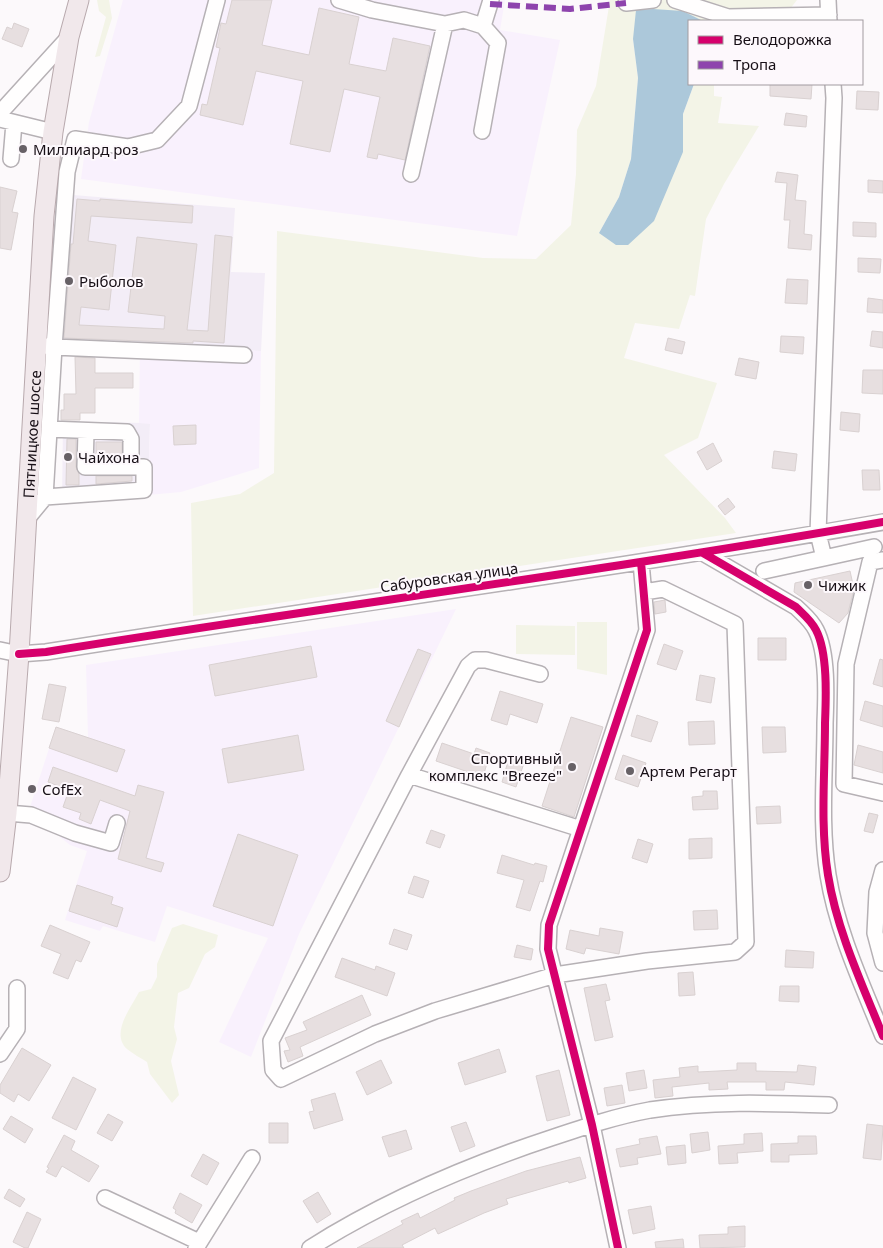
<svg xmlns="http://www.w3.org/2000/svg" width="883" height="1248" viewBox="0 0 883 1248" font-family="'Noto Sans',sans-serif">
<rect width="100%" height="100%" fill="#fcf9fb"/>
<path fill="#f3edf7" d="M73,195L235,208L231,272L265,273L261,351L57,342Z
M63,422L150,423L148,495L62,503Z"/>
<path fill="#f9f1fd" d="M123,0H505L500,30L560,40L517,236L81,179L89,122Z
M140,345L261,351L259,468L181,492L148,495L150,424L139,423Z
M456,609L299,934L251,1057L219,1042L268,938L167,906L155,942L103,926L100,931L65,920L87,851L70,845L60,837L65,823L30,807L56,727L88,737L86,665Z"/>
<path fill="#f3f4e7" d="M97,0H109L112,18L100,56L95,57L106,17L99,11Z
M610,0H797L790,9L731,21H703L682,11L633,39L638,78L631,159L619,197L599,233L683,152V114L694,84H714V96L722,97L718,123L759,126L724,184L706,219L695,296L690,295L679,329L635,323L624,358L717,383L698,438L664,455L725,518L736,533L193,616L191,503L240,494L274,473L277,231L483,258L536,259L571,225L576,174L577,130L596,86Z
M577,622H607V675L577,669Z
M516,625L575,626V655L516,654Z
M183,924L218,935L215,947L205,954L189,988L178,993L174,1027L177,1039L171,1061L179,1095L172,1103L150,1074L147,1062C141,1058 133,1054 127,1049C110,1033 131,1008 139,992L151,989L157,977V964L172,928Z"/>
<path fill="#acc8da" d="M653,9L683,11L703,21H689V84H694L683,114V152L654,221L628,245H616L599,233L619,197L631,159L638,78L633,39L636,10Z"/>
<path fill="#e7dfe0" stroke="#d9d1d1" d="M232,0H272L262,45L309,55L319,8L359,17L349,64L386,71L393,38L430,46L405,160L378,154L377,159L367,157L380,97L344,89L330,152L290,144L303,81L256,71L243,125L200,115L202,104L207,105L220,48L216,47L221,23L226,24Z
M14,23L29,29L22,47L2,39L7,27L12,29Z
M770,84H812L811,99L770,96Z
M857,91L879,92L878,110L856,109Z
M786,113L807,116L806,127L784,125Z
M777,172L798,175L795,200L806,201L804,234L812,235L811,250L788,248L790,220H784L787,183L775,182Z
M868,180L883,181V193L868,192Z
M0,187L17,191L12,212L18,213L11,250L0,248Z
M77,199L100,201V199L193,206L192,223L91,216L88,241L116,245L109,310L81,307L79,325L164,329L165,316L128,312L137,237L197,244L187,330L208,331L215,235L232,237L224,343L193,341V343L64,338L71,244H73Z
M853,222L876,223V237L853,236Z
M858,258L881,259L880,273L858,272Z
M787,279L808,280L807,304L785,303Z
M868,298L883,300V313L867,312Z
M872,331L883,332V348L870,346Z
M781,336L804,337L803,354L780,352Z
M668,338L685,342L682,354L665,350Z
M75,357L95,358V373H133V388H95V413H80V420H61V410H64V394H76Z
M739,358L759,362L756,379L735,375Z
M863,370H883V394L862,393Z
M841,412L860,414L859,432L840,430Z
M196,425V444L174,445L173,426Z
M67,439H76V467L79,474V485H66Z
M96,442H122V458H96Z
M713,443L722,461L707,470L697,452Z
M774,451L797,454L795,471L772,468Z
M862,470H879L880,490H863Z
M96,476H132V481L96,484Z
M728,498L735,507L725,515L718,506Z
M850,571L854,589L848,613L839,623L794,592L795,583Z
M665,600L666,612L655,614L654,602Z
M758,638H786V660H758Z
M664,644L683,651L676,670L657,664Z
M311,646L317,677L215,696L209,665Z
M418,649L431,654L399,727L386,721Z
M880,659L883,660V687L873,684Z
M700,675L715,678L711,703L696,700Z
M49,684L66,687L59,722L42,719Z
M500,691L543,704L537,723L510,714L507,725L491,720Z
M865,701L883,706V727L860,720Z
M637,715L658,722L651,742L631,736Z
M571,717L603,727L574,817L542,806Z
M714,721L715,744L689,745L688,722Z
M56,727L125,750L117,772L49,748Z
M762,727H785L786,752L763,753Z
M298,735L304,770L228,783L222,749Z
M442,743L474,754L476,748L490,753L483,777L436,761Z
M858,745L883,752V773L854,765Z
M623,755L646,763L638,787L615,779Z
M509,758L524,763L516,787L502,782Z
M53,767L135,796L138,785L164,792L146,858L164,863L161,872L118,859L130,811L100,800L91,824L79,819L81,813L63,807L69,790L48,782Z
M703,791H717L718,809L693,810L692,797L703,796Z
M780,806L781,823L757,824L756,807Z
M869,813L878,815L873,833L864,831Z
M431,830L445,835L440,848L426,843Z
M238,834L298,855L273,926L213,906Z
M712,838V858L689,859V839Z
M638,839L653,844L647,863L632,858Z
M502,855L534,865L535,863L547,866L543,882L540,881L530,911L516,907L524,880L497,873Z
M414,876L429,881L423,898L408,893Z
M77,885L113,897L111,904L123,908L117,927L69,911Z
M717,910L718,929L694,930L693,911Z
M50,925L90,942L81,962L76,960L68,979L53,973L61,954L41,946Z
M600,928L623,932L619,954L586,948L584,954L566,949L570,930L599,936Z
M394,929L412,935L407,950L389,944Z
M517,945L533,949L531,960L514,957Z
M786,950L814,952L813,968L785,967Z
M342,958L375,970L376,966L395,973L387,996L335,977Z
M693,972L695,995L679,996L678,973Z
M606,984L610,1000L605,1001L613,1037L595,1041L584,988Z
M780,986H799V1002L779,1001Z
M362,995L371,1015L300,1047L303,1056L288,1062L284,1051L290,1050L285,1038L307,1030L303,1022Z
M22,1048L51,1065L29,1101L18,1094L14,1102L0,1093V1085Z
M499,1049L506,1072L465,1085L458,1063Z
M381,1060L392,1083L367,1095L356,1072Z
M737,1063H756V1071L797,1072L798,1065L816,1067L814,1085L785,1082L784,1090H766V1082H727L728,1089L709,1090V1083L672,1087L673,1096L655,1098L653,1080L680,1077L679,1068L698,1066V1072L737,1070Z
M559,1070L570,1115L547,1121L536,1076Z
M644,1070L647,1088L629,1091L626,1073Z
M73,1077L96,1089L76,1130L52,1118Z
M622,1085L625,1103L607,1106L604,1088Z
M335,1093L343,1120L314,1129L309,1112L314,1111L311,1100Z
M108,1114L123,1122L112,1141L97,1133Z
M11,1116L33,1129L25,1143L3,1129Z
M466,1122L475,1146L460,1152L451,1127Z
M269,1123H288V1143H269Z
M867,1124L883,1126L881,1160L863,1158Z
M406,1130L412,1149L389,1157L382,1137Z
M708,1132L710,1150L692,1153L690,1134Z
M762,1133L763,1151L737,1153L738,1163L719,1164L718,1146L744,1144V1134Z
M64,1135L75,1141L71,1150L99,1166L89,1182L62,1166L56,1177L46,1172L49,1168L47,1167Z
M657,1136L661,1154L637,1158L638,1164L620,1167L616,1149L640,1144L639,1139Z
M798,1136H816L817,1154L789,1155V1162H771V1144L798,1143Z
M685,1145L686,1163L668,1165L666,1147Z
M203,1154L219,1163L207,1185L191,1176Z
M580,1157L586,1178L569,1183L568,1181L506,1199L508,1204L484,1213L438,1234L435,1228L402,1245L404,1248H357L403,1224L401,1221L418,1213L420,1218L455,1200L454,1198L471,1191L526,1171Z
M9,1189L25,1199L20,1207L4,1198Z
M318,1192L331,1214L317,1223L303,1201Z
M180,1193L202,1205L192,1223L175,1213L176,1210L173,1208Z
M651,1206L655,1229L633,1234L628,1210Z
M27,1212L41,1219L28,1248H25L13,1242Z
M745,1226V1247L700,1248L699,1235L728,1234V1227Z
M683,1239L684,1248H656L655,1242Z"/>
<g fill="none" stroke-linecap="round" stroke-linejoin="round">
<g stroke="#b6b1b5" stroke-width="18">
<path id="minor" d="M217,0L189,106L157,140L128,147L75,139L67,172L54,347L244,355
M339,0L372,10L445,24L464,20L483,26L498,43L482,131
M675,0L728,17L829,15
M828,0L829,21
M626,3L653,0
M483,26L491,0
M833,84L834,98L818,533L824,558L874,547
M0,113L69,37
M0,119L53,132
M11,159L14,123
M411,174L445,24
M49,429L127,432L131,439V467
M45,497L54,347L45,346
M26,520L45,497L144,490V467H85L86,432
M703,553L796,607C803,614 811,620 816,630C828,653 826,698 825,723C825,774 820,825 828,875C837,931 862,984 883,1036
M883,560L870,562L846,664L844,784L883,793
M764,571L824,558
M0,650L19,654L46,652C325,607 605,571 883,522
M409,775L468,666L475,660H486L540,674
M7,813L31,815L75,833L111,843L117,823
M581,829L409,775L271,1041L273,1070L281,1079L375,1034L435,1011L555,975L647,961L735,952L746,942L735,624L663,589L644,592
M883,870L877,892L875,933L883,963
M0,1054L17,1029V988
M105,1198L199,1242
M196,1248L252,1158
M310,1248C386,1200 466,1166 551,1138C584,1127 617,1116 650,1110C709,1101 769,1103 829,1105
M618,1248L592,1125L548,949L549,925L647,630L641,562"/>
</g>
<g stroke="#b8a9ad" stroke-width="21">
<g id="major">
<path id="s1" d="M0,872L7,813L19,654L44,216L53,132L69,37L79,0"/>
</g>
</g>
<use href="#minor" stroke="#fffefe" stroke-width="15"/>
<use href="#major" stroke="#f1e8eb" stroke-width="19"/>
<path stroke="#8e44ad" stroke-width="6" stroke-dasharray="12 6" stroke-linecap="butt" d="M490,4L570,9L626,3"/>
<g stroke="#fdf8fc" stroke-width="11">
<path id="cycleway" d="M703,553L796,607C803,614 811,620 816,630C828,653 826,698 825,723C825,774 820,825 828,875C837,931 862,984 883,1036
M19,654L46,652C325,607 605,571 883,522
M618,1248L592,1125L548,949L549,925L647,630L641,562"/>
</g>
<use href="#cycleway" stroke="#d6006c" stroke-width="8"/>
</g>
<g fill="#676166" stroke="#fdf8fc" stroke-width="2">
<circle cx="23" cy="149" r="5"/>
<circle cx="69" cy="281" r="5"/>
<circle cx="68" cy="457" r="5"/>
<circle cx="808" cy="585" r="5"/>
<circle cx="572" cy="767" r="5"/>
<circle cx="630" cy="771" r="5"/>
<circle cx="32" cy="789" r="5"/>
</g>
<g text-anchor="middle" dominant-baseline="central" stroke-width="4" stroke-linejoin="round" paint-order="stroke">
<g font-size="15" fill="#170f16" stroke="#fdf8fc" text-anchor="start">
<text x="33" y="149">Миллиард роз</text>
<text x="79" y="281">Рыболов</text>
<text x="78" y="457">Чайхона</text>
<text x="818" y="585">Чижик</text>
<text x="562" y="758" text-anchor="end">Спортивный<tspan x="562" dy="17">комплекс "Breeze"</tspan></text>
<text x="640" y="771">Артем Регарт</text>
<text x="42" y="789">CofEx</text>
</g>
<g font-size="15" fill="#170f16" stroke="#fdf8fc">
<text stroke="none"><textPath href="#s1" startOffset="439">Пятницкое шоссе</textPath></text>
<text transform="translate(449 577) rotate(-8)">Сабуровская улица</text>
</g>
</g>
<rect x="688" y="20" width="175" height="65" fill="#fdf8fc" stroke="#a19ba0"/>
<rect x="698" y="36" width="25" height="8" fill="#d6006c" stroke="#a19ba0"/>
<text x="733" y="45" font-size="15" fill="#170f16">Велодорожка</text>
<rect x="698" y="61" width="25" height="8" fill="#8e44ad" stroke="#a19ba0"/>
<text x="733" y="70" font-size="15" fill="#170f16">Тропа</text>
</svg>
